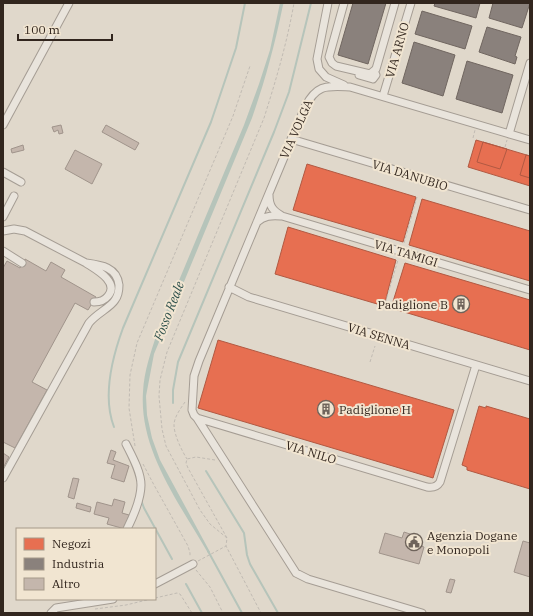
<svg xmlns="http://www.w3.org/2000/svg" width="533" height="616" viewBox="0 0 533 616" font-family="'IBM Plex Serif',serif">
<rect width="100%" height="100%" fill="#e0d8cb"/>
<path fill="#b6c4ba" d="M280,3H284L283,5C275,44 265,81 252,118L154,354L146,396L147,415L152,438L160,460L210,552L208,553C180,504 139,451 143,392C144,371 151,352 157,333L244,125L259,84L270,50Z"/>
<path fill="#e76f51" stroke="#b15942" d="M476,140L530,156V186L468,167Z
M483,142L507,149L500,169L477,162Z
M526,155L530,156V178L520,175Z
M307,164L416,197L403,242L293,210Z
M422,199L530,231V281L409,245Z
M288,227L396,260L384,306L275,274Z
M405,263L530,300V350L391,308Z
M218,340L454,410L433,478L198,408Z
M479,406L486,408V406L530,419V489L467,470V467L462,465Z"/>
<path fill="#8a817c" stroke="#706660" d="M353,3H386L368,64L338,55Z
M435,3H480L476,18L434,6Z
M493,3H530L522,28L489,18Z
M422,11L472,26L465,49L415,34Z
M487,27L521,37L515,56L517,57L515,64L479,52Z
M414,42L455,55L443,96L402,83Z
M467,61L513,75L502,113L456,99Z"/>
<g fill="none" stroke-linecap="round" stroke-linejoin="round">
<path stroke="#b6c4ba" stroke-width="2" d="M173,403V390L178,362L274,132L289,92L311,3
M114,427C102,396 112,358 123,328L211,122L236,48L245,3
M206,471L244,533L247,555L250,564L278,613
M141,500L144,508L172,559
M208,551L242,613
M186,584L202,613"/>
</g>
<path fill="#c4b6ac" stroke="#a0948b" d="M61,125L63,133L59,134L58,130L54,132L52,127Z
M106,125L139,143L135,150L102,132Z
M23,145L24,150L12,153L11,149Z
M75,150L102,164L92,184L65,169Z
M25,259L46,271L51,262L65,270L61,277L96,297L88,310L75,303L32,382L47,390L15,448L3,442V268L7,261L20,268Z
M111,450L116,452L113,460L129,466L124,482L111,478L115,465L107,463Z
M3,453L9,457L3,468Z
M73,478L79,479L74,499L68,497Z
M114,499L125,502L122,513L129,515L125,529L107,524L109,518L94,514L97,502L112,506Z
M77,503L91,507L90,512L76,508Z
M404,532L410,534L408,542L424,547L419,564L379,553L385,533L402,538Z
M523,541L530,543V577L514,572Z
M450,579L455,580L451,593L446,592Z"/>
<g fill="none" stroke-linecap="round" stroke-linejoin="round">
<g stroke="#a59d94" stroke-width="9">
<path id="minor" d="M328,3L317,59L319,69L326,77L344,85
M344,3L329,57L332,63L336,66L370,74L376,69L395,3
M359,75L373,79L376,75L374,71
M383,96L411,3
M3,125L69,3
M509,134L530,63
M291,139L530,210
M3,172L21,182
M269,195C269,206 273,211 282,216L530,290
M3,217L14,196
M257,222C264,216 271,215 281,216
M3,231L14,229L25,231L86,263
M3,251L22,263
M229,287L249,297L530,381
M476,365L440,482C437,487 433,488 427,487L197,418L194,415L192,410L194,376L199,361L305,107C317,84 326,86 350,87L530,140
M197,418L296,573L308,579L422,613
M126,444C132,456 141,472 141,485C141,499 133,517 127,529
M3,478L89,323C97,313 110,308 115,300C118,296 119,290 119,285C117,267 101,265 86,263C95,269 120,282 108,296C105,300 100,302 94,302
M155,584L193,564
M51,613L56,608L113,599"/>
</g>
<path stroke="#c1bbb3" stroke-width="1" stroke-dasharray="3 2" stroke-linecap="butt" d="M473,138L475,130
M505,147L507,140
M404,243L417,197
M384,307L398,260
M370,362L375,346
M185,402C181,408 174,417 174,425C174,435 182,451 187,459
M135,446L129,408L130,375L137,343L233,116L250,66
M215,460L196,457L187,459L186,463L188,468L227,538L226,546L261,613
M143,464L154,485L188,546L190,553V557
M227,538L210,524L200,510L166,446L162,429L159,396L160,380L167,352L264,118C276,80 287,43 294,3
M198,561L226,546
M196,570L210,587L223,613
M155,598L177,593L180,594L192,613
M95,609L126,605L151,599"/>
<use href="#minor" stroke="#e9e4dc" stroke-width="7"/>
</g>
<defs>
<g id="building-ring" transform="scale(0.9)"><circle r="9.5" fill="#f1e5d1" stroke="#6f645b" stroke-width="1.5"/><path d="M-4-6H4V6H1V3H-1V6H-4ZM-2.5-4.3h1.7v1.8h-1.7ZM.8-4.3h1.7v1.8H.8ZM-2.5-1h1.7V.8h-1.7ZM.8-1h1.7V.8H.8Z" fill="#6f645b"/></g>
<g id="civic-ring" transform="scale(0.9)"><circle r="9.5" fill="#f1e5d1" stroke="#6f645b" stroke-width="1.5"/><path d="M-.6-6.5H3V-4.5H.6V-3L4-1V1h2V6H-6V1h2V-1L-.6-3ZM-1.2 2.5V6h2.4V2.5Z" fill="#6f645b"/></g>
</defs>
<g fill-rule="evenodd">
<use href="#building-ring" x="461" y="304"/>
<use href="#building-ring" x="326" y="409"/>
<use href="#civic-ring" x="414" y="542"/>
</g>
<g text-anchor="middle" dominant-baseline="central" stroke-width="4" stroke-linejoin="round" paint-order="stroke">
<g font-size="12" fill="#32261e" stroke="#f1e5d1">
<text transform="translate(397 50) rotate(-74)">VIA ARNO</text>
<text transform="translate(296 129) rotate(-66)">VIA VOLGA</text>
<text transform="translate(410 175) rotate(17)">VIA DANUBIO</text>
<text transform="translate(406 253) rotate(17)">VIA TAMIGI</text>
<text transform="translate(379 336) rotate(17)">VIA SENNA</text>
<text transform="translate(311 452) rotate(17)">VIA NILO</text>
</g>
<g font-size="12" fill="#32261e" stroke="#f1e5d1" text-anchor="start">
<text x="448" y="304" text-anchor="end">Padiglione B</text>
<text x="339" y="409">Padiglione H</text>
<text x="427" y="535">Agenzia Dogane<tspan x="427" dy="14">e Monopoli</tspan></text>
</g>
<g font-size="13" font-style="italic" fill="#2f514c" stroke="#f1e5d1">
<text transform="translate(169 311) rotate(-69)">Fosso Reale</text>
</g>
</g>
<rect width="533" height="616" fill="none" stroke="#32261e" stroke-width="8"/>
<rect x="16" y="528" width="140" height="72" fill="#f1e5d1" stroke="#a59989"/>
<rect x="24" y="538" width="20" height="12" fill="#e76f51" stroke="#a59989"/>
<text x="52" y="548" font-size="12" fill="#32261e">Negozi</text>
<rect x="24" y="558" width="20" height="12" fill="#8a817c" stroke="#a59989"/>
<text x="52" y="568" font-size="12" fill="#32261e">Industria</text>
<rect x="24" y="578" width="20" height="12" fill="#c4b6ac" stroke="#a59989"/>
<text x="52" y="588" font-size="12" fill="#32261e">Altro</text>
<path d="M18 34v6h94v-6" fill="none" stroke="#32261e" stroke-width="2"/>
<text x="24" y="34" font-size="12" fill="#32261e" stroke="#f1e5d1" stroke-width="3" paint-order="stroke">100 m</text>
</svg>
